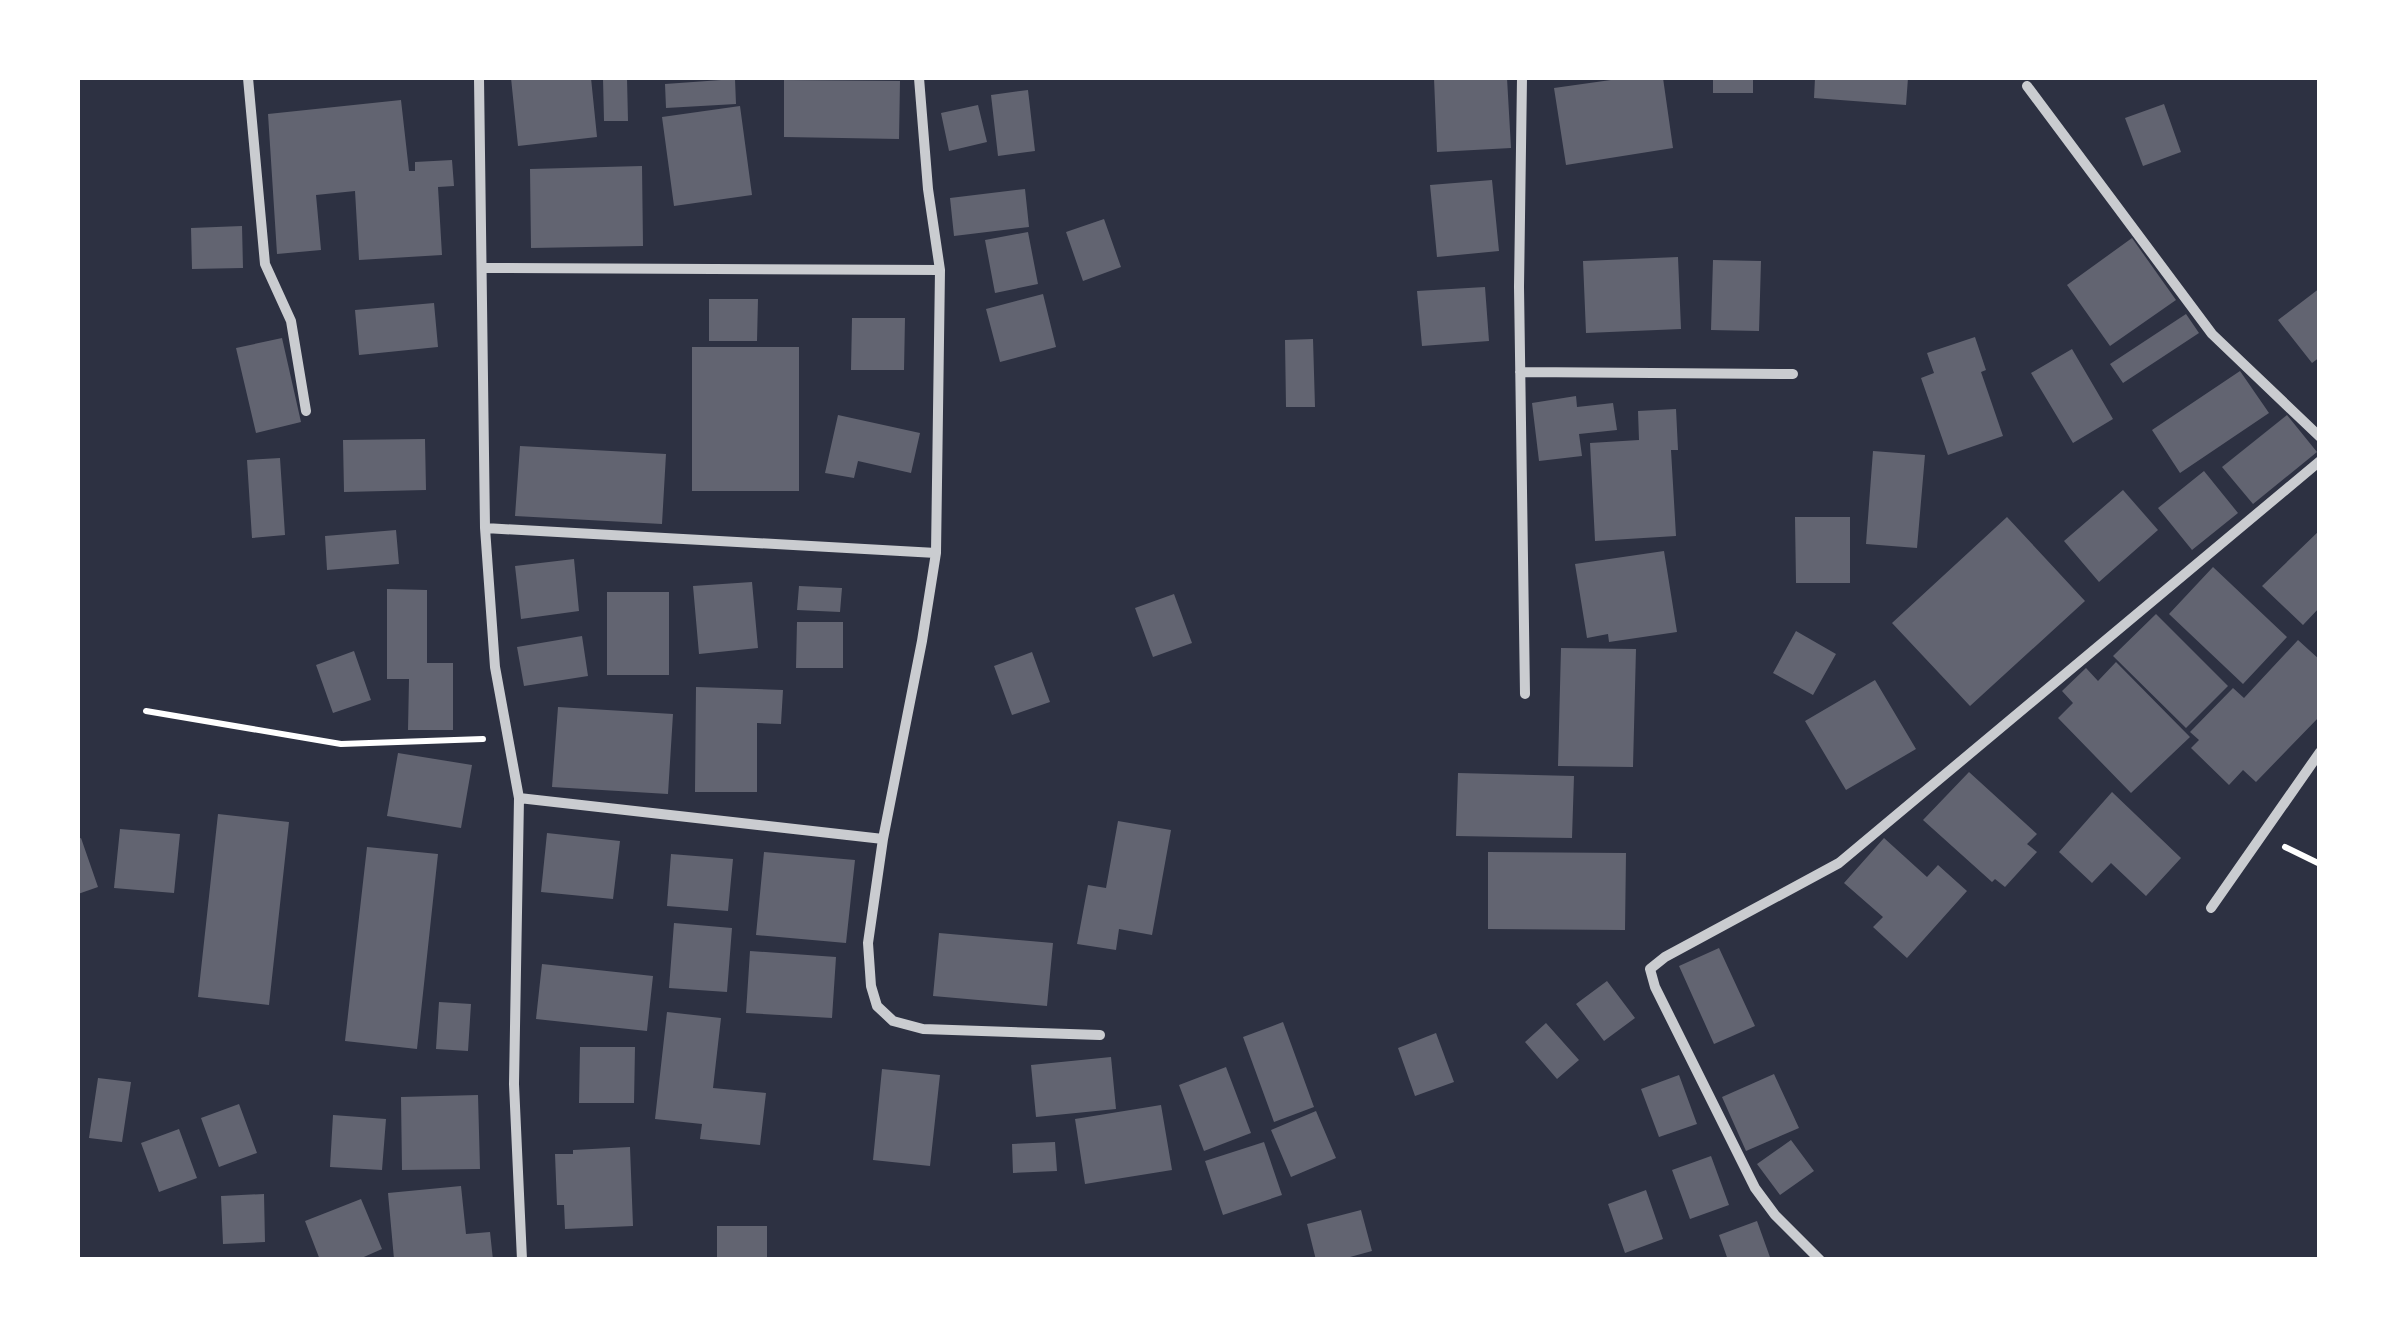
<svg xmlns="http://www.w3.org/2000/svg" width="2397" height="1337" viewBox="0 0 2397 1337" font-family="Raleway,sans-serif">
<rect width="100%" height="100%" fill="#2d3142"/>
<path fill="#626471" d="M511,78H591L597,137L518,146Z
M603,78H627L628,121H604Z
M1434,78H1507L1511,148L1437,152Z
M1625,78H1663L1673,148L1566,165L1554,88Z
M1713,78H1753V93H1713Z
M1815,78H1908L1906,105L1814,98Z
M735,79L736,104L666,108L665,84Z
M784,80L900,81L899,139L784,137Z
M1028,90L1035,151L998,156L991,95Z
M401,100L409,171H415V162L452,160L454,186L438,187L442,255L359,260L355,191L316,195L321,250L277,254L268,114Z
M2164,104L2181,152L2143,166L2125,118Z
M978,105L987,142L949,151L941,113Z
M740,106L752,195L674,206L662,117Z
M642,166L643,246L531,248L530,169Z
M1492,180L1499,251L1437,257L1430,185Z
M1025,189L1029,227L954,236L950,198Z
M1104,219L1121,267L1083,281L1066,232Z
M242,226L243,268L192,269L191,228Z
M1028,232L1038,284L995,293L985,240Z
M2132,238L2176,300L2110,346L2067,285Z
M1678,257L1681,329L1586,333L1583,261Z
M1713,260L1761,261L1759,331L1711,330Z
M1485,287L1489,341L1422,346L1417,291Z
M2320,288V357L2312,363L2278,320Z
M1043,294L1056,347L1000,362L986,309Z
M709,299H758L757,341H709Z
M434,303L438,347L359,355L355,310Z
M2186,314L2199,333L2123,383L2110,364Z
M852,318H905L904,370H851Z
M1975,337L1986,370L1981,372L2003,436L1948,455L1921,378L1934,373L1927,353Z
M282,338L301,422L256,433L236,348Z
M1313,339L1315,407H1286L1285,340Z
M692,347H799V491H692Z
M2072,349L2113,419L2073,443L2031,373Z
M2240,371L2269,413L2180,473L2152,430Z
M1576,396L1577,407L1613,403L1617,430L1579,434L1582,456L1539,461L1532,403Z
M1676,409L1678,450H1671L1676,536L1595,541L1590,443L1639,440L1638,411Z
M838,415L920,433L911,473L858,461L854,478L825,473Z
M2287,415L2317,452L2253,504L2222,467Z
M425,439L426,490L344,492L343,440Z
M520,446L666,454L662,524L515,516Z
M1873,451L1925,455L1917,548L1866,544Z
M280,458L285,535L252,538L247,460Z
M2204,471L2238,513L2192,550L2158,508Z
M2123,490L2158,530L2099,582L2064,541Z
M1795,517H1850V583H1796Z
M2007,517L2085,601L1970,706L1892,623Z
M396,530L399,564L327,570L325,536Z
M2320,530V607L2303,625L2262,586Z
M1664,551L1677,632L1609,642L1608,634L1587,638L1575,564Z
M574,559L579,611L521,619L515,566Z
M2213,567L2287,637L2243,684L2169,614Z
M752,582L758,648L699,654L693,586Z
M799,586L842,588L840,612L797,610Z
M387,589L427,590V663H453V730H408L409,679H387Z
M607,592H669V675H607Z
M1174,594L1192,643L1153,657L1135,608Z
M2156,614L2228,686L2186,728L2113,656Z
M797,622H843V668H796Z
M1796,631L1836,654L1813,695L1773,673Z
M582,636L588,676L524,686L517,647Z
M2298,640L2320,660V716L2256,782L2243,770L2229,785L2191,748L2199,740L2190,732L2233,688L2244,698Z
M1561,648L1636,649L1633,767L1558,766Z
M354,651L371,700L333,713L316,665Z
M1032,652L1050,702L1012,715L994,666Z
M2116,662L2190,737L2131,793L2058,718L2073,703L2062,691L2086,668L2098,681Z
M1875,680L1916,749L1846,790L1805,721Z
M696,687L783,690L781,724L757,723V792H695Z
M558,707L673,714L668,794L552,787Z
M398,753L472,765L461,828L387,816Z
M1969,772L2037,834L2027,844L2037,852L2005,887L1995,879L1992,882L1923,820Z
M1458,773L1574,776L1572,838L1456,836Z
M2112,792L2181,858L2146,896L2111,863L2092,883L2059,852Z
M218,814L289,822L269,1005L198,997Z
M1118,821L1171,830L1152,935L1119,929L1116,950L1077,944L1088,885L1106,888Z
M120,829L180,834L174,893L114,888Z
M547,833L620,841L613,899L541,892Z
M81,838L98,887L78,894V839Z
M1884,838L1927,877L1938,865L1967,891L1907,958L1873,927L1883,917L1844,883Z
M367,847L438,854L417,1049L345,1041Z
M764,852L855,860L846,943L756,935Z
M1488,852L1626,853L1625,930L1488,929Z
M671,854L733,859L728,911L667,906Z
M674,923L732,928L727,992L669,988Z
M939,933L1053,943L1047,1006L933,996Z
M1719,948L1755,1026L1714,1044L1679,966Z
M750,951L836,957L832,1018L746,1013Z
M542,964L653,976L647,1031L536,1019Z
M1607,981L1635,1018L1604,1041L1576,1004Z
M439,1002L471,1004L468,1051L436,1049Z
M667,1012L721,1018L713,1088L766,1093L760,1145L700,1139L702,1124L655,1119Z
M1283,1022L1314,1107L1274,1122L1243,1037Z
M1546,1023L1579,1060L1557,1079L1525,1042Z
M1436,1033L1454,1082L1415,1096L1398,1048Z
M580,1047H635L634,1103H579Z
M1111,1057L1116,1109L1036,1117L1031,1065Z
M1226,1067L1251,1133L1204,1151L1179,1085Z
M882,1069L940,1075L930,1166L873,1160Z
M1774,1074L1799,1128L1746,1151L1722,1097Z
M1679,1075L1697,1124L1659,1137L1641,1089Z
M98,1078L131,1082L122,1142L89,1138Z
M478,1095L480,1169L402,1170L401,1097Z
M239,1104L257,1153L219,1167L201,1118Z
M1161,1105L1172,1170L1085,1184L1075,1119Z
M1316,1111L1336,1158L1291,1177L1271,1130Z
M333,1115L386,1119L382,1170L330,1167Z
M179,1129L197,1178L159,1192L141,1143Z
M1791,1140L1814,1171L1780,1195L1757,1164Z
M1055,1142L1057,1171L1013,1173L1012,1144Z
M1264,1142L1282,1195L1223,1215L1205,1161Z
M630,1147L633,1226L565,1229L564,1205H557L555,1154H573V1150Z
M1711,1156L1729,1205L1690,1219L1672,1170Z
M461,1186L466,1234L490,1232L493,1260L394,1259L388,1193Z
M1646,1190L1663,1239L1625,1253L1608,1204Z
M264,1194L265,1242L223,1244L221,1196Z
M361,1199L382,1249L357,1260H320L305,1221Z
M1361,1210L1372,1251L1339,1260H1316L1307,1224Z
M1757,1221L1771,1260H1728L1719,1235Z
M717,1226H767V1257L717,1258Z"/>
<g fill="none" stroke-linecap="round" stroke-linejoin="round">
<path stroke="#fff" stroke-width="6" d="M146,711L341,744L483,739
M2285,847L2320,864"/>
<path stroke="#caccd0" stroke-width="10" d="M248,78L265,264L291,321L306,411
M479,78L485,528L495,667L519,798L514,1084L522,1260
M919,78L928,189L940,270L936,553L922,641L883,839L868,943L871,986L877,1006L893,1021L923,1029L1100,1035
M1522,78L1519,287L1525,694
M2027,86L2212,334L2320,437
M484,268L940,270
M1520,372L1793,374
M485,528L936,553
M519,798L883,839
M2211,908L2320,752
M1820,1260L1775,1215L1755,1188L1655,987L1650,969L1665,957L1839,863L2320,461"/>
</g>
<rect width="2397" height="1337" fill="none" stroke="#ffffff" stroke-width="160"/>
</svg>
